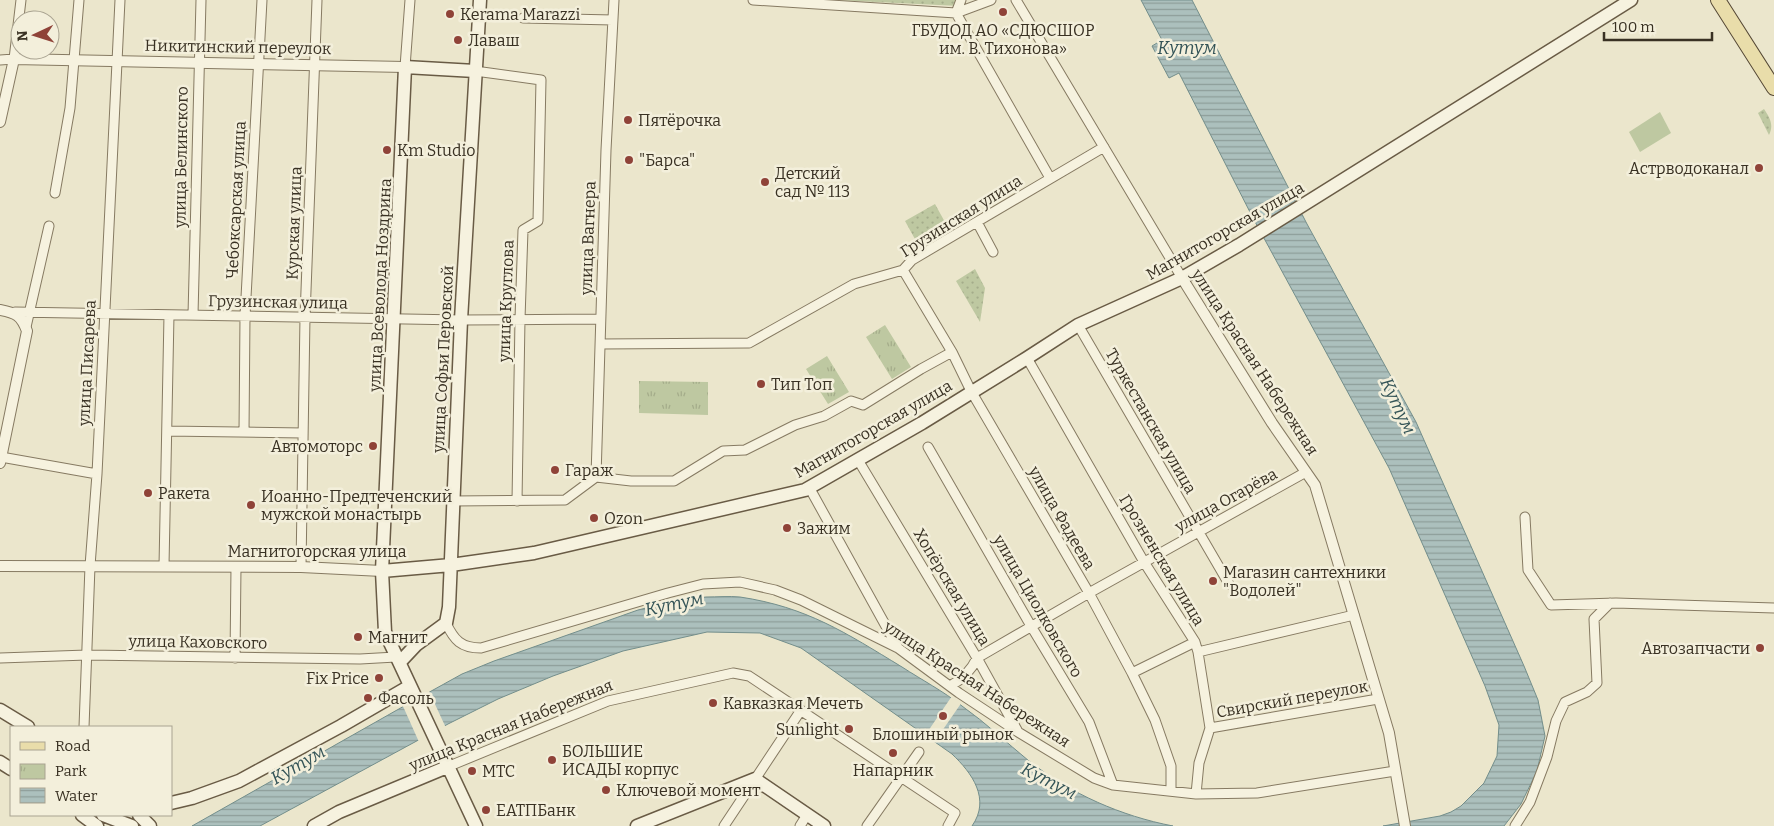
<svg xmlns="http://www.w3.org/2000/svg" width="1774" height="826" viewBox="0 0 1774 826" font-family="Bitter,serif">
<defs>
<pattern id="grass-dots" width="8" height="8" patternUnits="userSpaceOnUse" patternTransform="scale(1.25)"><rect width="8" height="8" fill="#bec8a1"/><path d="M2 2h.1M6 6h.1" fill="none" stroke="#a4ac8a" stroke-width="1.8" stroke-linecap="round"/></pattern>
<pattern id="park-tufts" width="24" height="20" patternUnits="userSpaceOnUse" patternTransform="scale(1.25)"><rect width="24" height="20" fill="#bec8a1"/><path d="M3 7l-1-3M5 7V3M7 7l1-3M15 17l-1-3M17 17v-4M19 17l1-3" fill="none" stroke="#a4ac8a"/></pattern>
<pattern id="water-rules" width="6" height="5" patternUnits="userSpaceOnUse" patternTransform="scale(1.25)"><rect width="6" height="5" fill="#acc0bd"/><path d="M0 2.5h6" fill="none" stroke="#8d9d99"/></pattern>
</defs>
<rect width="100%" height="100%" fill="#ebe6cc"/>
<path fill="url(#grass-dots)" d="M836,0H959V6Z
M1764,109C1770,118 1774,125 1769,135L1758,113Z
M935,204L946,224L916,241L905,221Z
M975,269L985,288L980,322L956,281Z"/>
<path fill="url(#park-tufts)" d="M885,325L911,367L892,379L866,337Z
M827,356L849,392L828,404L806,369Z
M639,381L708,382V415L639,413Z"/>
<path fill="#bec8a1" d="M1660,112L1671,133L1640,152L1629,132Z"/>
<path fill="url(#water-rules)" stroke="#738e8b" d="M1141,0H1192L1307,224L1416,422L1524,666L1538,700L1545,736L1537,771L1521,804L1504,826H1383L1440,816L1451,812L1461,806L1484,783L1497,756L1499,725L1485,686L1389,468L1253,218L1179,73L1169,78L1152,46L1162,40Z
M706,597C717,597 729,596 740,597C807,607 846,633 902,667C922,680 943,691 962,706C986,723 1007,743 1029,761C1071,794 1121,816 1173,826H972C991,799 972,773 952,754L801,648L760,633L707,632L623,651L553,676L498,699L448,724L260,826H192L397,710L462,674L494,661L638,610L674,601Z"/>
<path fill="#ebe6cc" d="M428,689L446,728L419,742L402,704Z
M952,696L962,702L933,744L924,737Z"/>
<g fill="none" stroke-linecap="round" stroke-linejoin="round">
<g stroke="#867a62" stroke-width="11">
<path id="minor" d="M753,0L956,13L991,0
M961,0L956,13L1050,178
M1016,0L1182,278
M523,18L613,20
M0,60L14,59L21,0
M405,67L410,0
M475,71L541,80L538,221L523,230L520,319L517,501
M55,193L70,108L79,0
M977,222L993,252
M903,270L952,352L971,391L1089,593L1132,673L1155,720L1171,766V790
M15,312L461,320L600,319
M193,315L201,0
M1078,325L1229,584
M26,327L49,226
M600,344L749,343L854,284L903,270L912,260L1104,147
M1027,358L1144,562L1195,642L1198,652L1210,728L1199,763L1196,794
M167,431L303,433
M244,432L245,316L262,0
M928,447L1031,626L1089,722L1113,785
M1,457L97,474
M858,460L977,658L1017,730
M596,477L606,150L614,0
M809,487L898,648
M452,501L565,500L596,477L631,481H674L723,451L745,450L795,425L824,416L851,401L863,405L921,369L952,352
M1525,517L1528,570L1551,605L1616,603L1774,608
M164,566L169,315
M301,567L305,317L317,0
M446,623C454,640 461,648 481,648L668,593L703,584L740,582L775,590L801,600L898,648L959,693L1018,732L1094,778L1113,785L1196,794L1257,793L1395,771
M1198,652L1354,615
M0,658L87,655L360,659L396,657
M235,658L236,567
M977,658L1089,593L1306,472
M1132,673L1195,642
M950,686C963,679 971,671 977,658
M84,727L90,566L97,474L120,0
M1210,728L1378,699
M447,767L608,701L733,673L749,676L955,813L948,826
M724,826L801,710
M800,826L807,815
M867,826L919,752
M1515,826L1530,802L1547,757L1556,721L1565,702L1587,692L1597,683L1594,619L1610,603"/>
</g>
<g stroke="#867a62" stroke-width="12">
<path id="tertiary" d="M0,122L14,59L405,67
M1182,278L1272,423L1315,485L1389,733L1405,826
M0,310C16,313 21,315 27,331L0,463
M0,566L301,567L382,571"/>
</g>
<g stroke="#695b45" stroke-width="15">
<path id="secondary" d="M475,71L405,67L382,571L385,632L476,826
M382,571L451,565L534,553L805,490L922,423L1027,358L1078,325L1182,278L1239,245L1631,0
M400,662L416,645L446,623L449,607L461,320L480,0
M0,710L28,727
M0,762L11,769
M171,803L192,798L239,781L341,726L410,686
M82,815L97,826
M103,815L132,826
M139,815L150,826
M314,826L339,812L447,767
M637,826L755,779L824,826"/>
</g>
<g stroke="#554835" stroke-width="16">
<path id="primary" d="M1718,0L1774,88"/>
</g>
<use href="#minor" stroke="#f6f2df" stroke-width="9"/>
<use href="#tertiary" stroke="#f6f2df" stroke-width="10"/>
<use href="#secondary" stroke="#f6f2df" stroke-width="12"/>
<use href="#primary" stroke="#e9ddaa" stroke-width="14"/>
</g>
<g fill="#8f4338" stroke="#f3efdb" stroke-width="2">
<circle cx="1003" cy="12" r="5"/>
<circle cx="450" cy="14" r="5"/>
<circle cx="458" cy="40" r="5"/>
<circle cx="628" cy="120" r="5"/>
<circle cx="387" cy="150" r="5"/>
<circle cx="629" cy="160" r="5"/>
<circle cx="1759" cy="168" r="5"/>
<circle cx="765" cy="182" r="5"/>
<circle cx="761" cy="384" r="5"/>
<circle cx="373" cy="446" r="5"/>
<circle cx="555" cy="470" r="5"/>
<circle cx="148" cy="493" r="5"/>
<circle cx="251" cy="505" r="5"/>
<circle cx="594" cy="518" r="5"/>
<circle cx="787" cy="528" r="5"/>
<circle cx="1213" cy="581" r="5"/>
<circle cx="358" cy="637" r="5"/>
<circle cx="1760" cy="648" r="5"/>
<circle cx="379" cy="678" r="5"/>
<circle cx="368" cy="698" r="5"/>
<circle cx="713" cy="703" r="5"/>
<circle cx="943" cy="716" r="5"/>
<circle cx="849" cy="729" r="5"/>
<circle cx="893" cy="753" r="5"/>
<circle cx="552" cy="760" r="5"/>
<circle cx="472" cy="771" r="5"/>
<circle cx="606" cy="790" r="5"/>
<circle cx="486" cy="810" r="5"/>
</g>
<g text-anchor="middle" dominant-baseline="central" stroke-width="5" stroke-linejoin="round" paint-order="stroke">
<g font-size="16" fill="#393123" stroke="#f3efdb" text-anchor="start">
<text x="460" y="14">Kerama Marazzi</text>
<text x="1003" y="30" text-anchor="middle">ГБУДОД АО «СДЮСШОР<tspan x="1003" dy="18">им. В. Тихонова»</tspan></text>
<text x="468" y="40">Лаваш</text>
<text x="638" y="120">Пятёрочка</text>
<text x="397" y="150">Кm Studio</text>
<text x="639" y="160">"Барса"</text>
<text x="1749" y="168" text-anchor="end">Астрводоканал</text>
<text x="775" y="173">Детский<tspan x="775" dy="18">сад № 113</tspan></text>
<text x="771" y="384">Тип Топ</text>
<text x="363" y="446" text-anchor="end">Автомоторс</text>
<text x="565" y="470">Гараж</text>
<text x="158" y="493">Ракета</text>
<text x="261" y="496">Иоанно-Предтеченский<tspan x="261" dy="18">мужской монастырь</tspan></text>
<text x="604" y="518">Ozon</text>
<text x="797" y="528">Зажим</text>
<text x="1223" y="572">Магазин сантехники<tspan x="1223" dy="18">"Водолей"</tspan></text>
<text x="368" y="637">Магнит</text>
<text x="1750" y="648" text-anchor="end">Автозапчасти</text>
<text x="369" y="678" text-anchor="end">Fix Price</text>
<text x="378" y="698">Фасоль</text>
<text x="723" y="703">Кавказкая Мечеть</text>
<text x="839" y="729" text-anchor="end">Sunlight</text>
<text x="943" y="734" text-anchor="middle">Блошиный рынок</text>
<text x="562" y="751">БОЛЬШИЕ<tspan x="562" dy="18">ИСАДЫ корпус</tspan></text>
<text x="893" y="770" text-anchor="middle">Напарник</text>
<text x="482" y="771">МТС</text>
<text x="616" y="790">Ключевой момент</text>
<text x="496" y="810">ЕАТПБанк</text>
</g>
<g font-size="16" fill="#393123" stroke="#f3efdb">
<text transform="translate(238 47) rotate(1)">Никитинский переулок</text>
<text transform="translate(181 157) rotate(-89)">улица Белинского</text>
<text transform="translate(236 200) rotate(-87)">Чебоксарская улица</text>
<text transform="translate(961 216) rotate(-32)">Грузинская улица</text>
<text transform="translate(294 223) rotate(-88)">Курская улица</text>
<text transform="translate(1225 231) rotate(-30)">Магнитогорская улица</text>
<text transform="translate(588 238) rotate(-88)">улица Вагнера</text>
<text transform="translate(380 285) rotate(-87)">улица Всеволода Ноздрина</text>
<text transform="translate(506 301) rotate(-88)">улица Круглова</text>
<text transform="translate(278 302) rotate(1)">Грузинская улица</text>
<text transform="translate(443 359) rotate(-87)">улица Софьи Перовской</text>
<text transform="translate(1255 362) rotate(57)">улица Красная Набережная</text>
<text transform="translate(87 363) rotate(-87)">улица Писарева</text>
<text transform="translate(1151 421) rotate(60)">Туркестанская улица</text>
<text transform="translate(873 429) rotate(-30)">Магнитогорская улица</text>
<text transform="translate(1226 500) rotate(-29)">улица Огарёва</text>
<text transform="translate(1062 518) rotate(60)">улица Фадеева</text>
<text x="317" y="551">Магнитогорская улица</text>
<text transform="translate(1162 560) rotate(59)">Грозненская улица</text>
<text transform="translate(952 587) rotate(59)">Хопёрская улица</text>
<text transform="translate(1038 606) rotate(60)">улица Циолковского</text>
<text transform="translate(198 642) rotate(1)">улица Каховского</text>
<text transform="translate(977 684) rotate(33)">улица Красная Набережная</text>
<text transform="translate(1292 699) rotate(-10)">Свирский переулок</text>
<text transform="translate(511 725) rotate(-22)">улица Красная Набережная</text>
</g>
<g font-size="18" font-style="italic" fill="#345457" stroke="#f3efdb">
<text x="1187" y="48">Кутум</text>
<text transform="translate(1398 406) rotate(65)">Кутум</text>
<text transform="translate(674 604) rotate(-12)">Кутум</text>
<text transform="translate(298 765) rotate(-30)">Кутум</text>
<text transform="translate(1049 781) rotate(27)">Кутум</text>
</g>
</g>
<rect x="10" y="726" width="162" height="90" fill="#f3efdb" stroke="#a9a391"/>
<rect x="20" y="742" width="25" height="8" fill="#e9ddaa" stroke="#a9a391"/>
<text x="55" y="751" font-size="15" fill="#393123">Road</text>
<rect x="20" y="764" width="25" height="15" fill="url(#park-tufts)" stroke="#a9a391"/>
<text x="55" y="776" font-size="15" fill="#393123">Park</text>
<rect x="20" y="788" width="25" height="15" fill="url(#water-rules)" stroke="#a9a391"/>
<text x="55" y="801" font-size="15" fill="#393123">Water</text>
<g transform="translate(35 35) rotate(266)"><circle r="24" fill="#f3efdb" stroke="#a9a391"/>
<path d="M0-4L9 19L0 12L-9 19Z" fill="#8f4338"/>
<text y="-8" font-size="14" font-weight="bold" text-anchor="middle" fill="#393123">N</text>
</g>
<path d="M1604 32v8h108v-8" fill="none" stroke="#393123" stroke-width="2.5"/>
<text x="1612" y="32" font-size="15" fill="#393123" stroke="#f3efdb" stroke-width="4" paint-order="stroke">100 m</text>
</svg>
